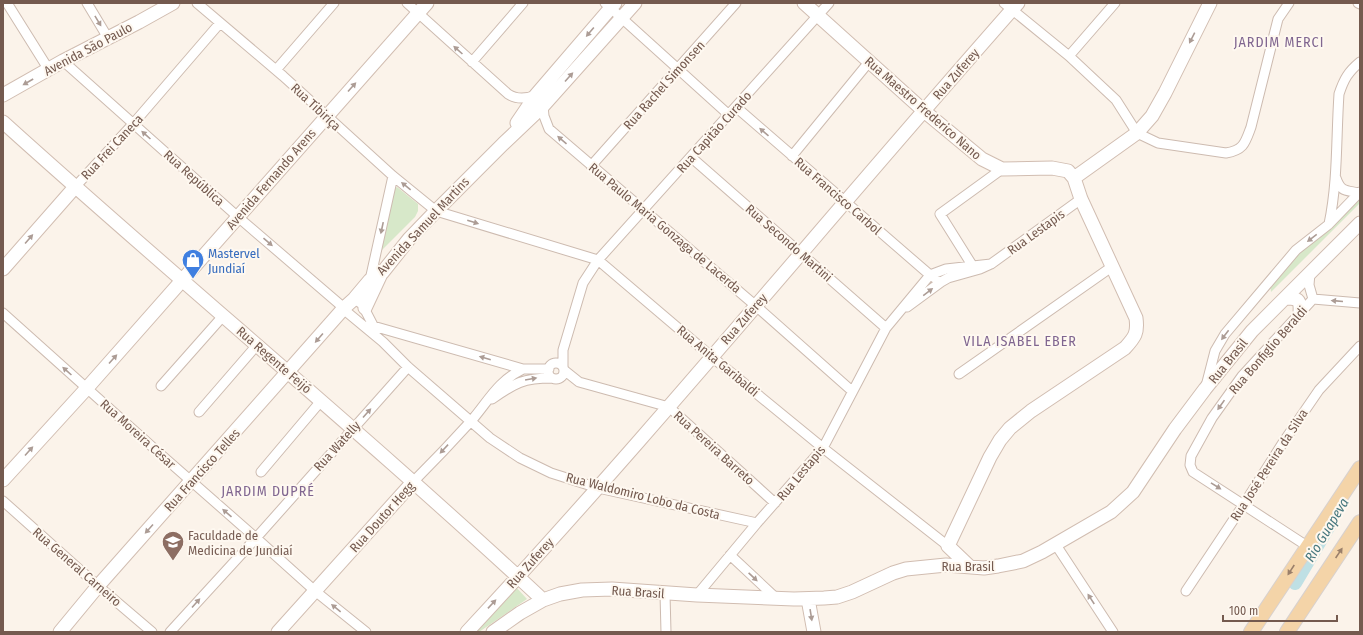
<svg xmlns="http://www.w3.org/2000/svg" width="1363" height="635" viewBox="0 0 1363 635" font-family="'Fira Sans Condensed',sans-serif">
<rect width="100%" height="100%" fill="#fbf3ea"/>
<path fill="#d7e8c9" d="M397,187L418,204V211L415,217L380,252L394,189Z
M1360,192V203L1271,292L1270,283Z
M515,586L527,599L479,632H468Z"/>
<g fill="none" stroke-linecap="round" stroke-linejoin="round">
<path stroke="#bfe0e4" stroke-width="14" d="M1295,583L1330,524"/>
<g stroke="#cdbbb0" stroke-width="11">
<path id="street" d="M7,3L49,70
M87,3L108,38
M197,3L283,76L393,176L436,211L598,260L712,357L823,448L948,546
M407,3L508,94C517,100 526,99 536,95
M605,3L729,115
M1004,3L1069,56L1116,100L1137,133L1158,143L1226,153C1244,150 1245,143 1251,127L1278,19L1289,3
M1358,3L1360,4
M1069,56L1115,3
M63,61L238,217L344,308L348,313L383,342L408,367L490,438L520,458L551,473L598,488L757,523
M472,62L523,3
M276,70L334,3
M543,106L544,116L549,129L756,306L852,391
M736,107L930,275L941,282
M792,156L869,62
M692,158L886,328
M591,166L736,3
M1336,178C1341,192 1345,190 1359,193
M75,187L133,124L220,23
M1329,224C1338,181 1336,138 1339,94C1344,79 1348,72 1360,62
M972,265L940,214L1002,169
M1310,273L1309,285L1313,299
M370,280L393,176
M354,299L362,304L376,331
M1313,299L1360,303
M907,307L941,282L948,278L980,269L991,264L1081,199
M3,313L158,452L256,538L315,591L366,632
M373,326L523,369H549
M548 371a8 8 0 1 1 16 0a8 8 0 1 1-16 0Z
M563,367V350L583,283L598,260L829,3
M564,370L579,382L669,407L775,503
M959,374L1113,266
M161,386L223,316
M1206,386L1215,351L1225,334L1296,250L1328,225L1360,192
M492,399C515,383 523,378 552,378
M199,412L257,345
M261,472L321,401
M413,482C433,462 453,441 472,420C489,400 498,381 523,369
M3,501L98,586L152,632
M1056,545L1113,632
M1307,546L1193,472L1190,465L1191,456L1212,418L1242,376L1313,299
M730,555L776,598
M1186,591L1244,504L1284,441L1319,390L1360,346
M665,594L666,632
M697,595L757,523L823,448L886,328L930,275L946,269L991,264
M170,632L256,538L408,367"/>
</g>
<g stroke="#d1bdb1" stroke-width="15">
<path id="secondary" d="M804,3L924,111L982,159L1002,169L1052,168L1068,171L1074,178L1081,199L1136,318C1138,333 1135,337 1125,348L1031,411L1010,428L1000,440L990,457L948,546L970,567
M3,95L63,61L139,22L173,3
M3,122C181,283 367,436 543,600
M517,123L536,95L615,3
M1074,178L1137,133L1152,116L1165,93L1210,3
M3,269L75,187
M1285,298C1297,298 1301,299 1300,312
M365,308L380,276
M3,480L87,388L427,3
M808,599L814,632
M60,632L98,586L344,308L354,299L370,280L382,273L409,239L436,211L503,144L543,106L635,3
M278,632L413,482
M467,632C657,428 833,212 1018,3
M493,632L520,613L543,600L560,594L582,590L612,589L697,595L794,599L824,598L837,597L852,592L893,573L906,569L946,565L984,568L998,566L1023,561L1042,552L1111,512L1133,492L1175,429L1205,389L1252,331L1360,223"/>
</g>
<g stroke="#d8d1ce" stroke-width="16">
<path id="primary" d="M1251,632L1360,468
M1287,632L1360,522"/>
</g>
<use href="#street" stroke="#fff" stroke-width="9"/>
<use href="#secondary" stroke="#fff" stroke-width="13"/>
<use href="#primary" stroke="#f4d4a8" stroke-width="14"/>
</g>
<defs><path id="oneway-solid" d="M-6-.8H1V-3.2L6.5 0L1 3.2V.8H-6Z"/></defs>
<g fill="#ac9c95">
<use href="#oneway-solid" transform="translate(98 21) rotate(59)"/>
<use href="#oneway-solid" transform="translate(590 32) rotate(130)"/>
<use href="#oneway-solid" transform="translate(1192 38) rotate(117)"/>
<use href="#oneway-solid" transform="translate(458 50) rotate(-138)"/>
<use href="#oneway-solid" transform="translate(569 77) rotate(-48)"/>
<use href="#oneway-solid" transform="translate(28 82) rotate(150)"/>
<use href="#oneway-solid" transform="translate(352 87) rotate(-48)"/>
<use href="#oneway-solid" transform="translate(764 132) rotate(-139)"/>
<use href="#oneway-solid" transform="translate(146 135) rotate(-138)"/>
<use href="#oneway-solid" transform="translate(562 140) rotate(-139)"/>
<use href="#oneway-solid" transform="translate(406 186) rotate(-141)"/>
<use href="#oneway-solid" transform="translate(473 222) rotate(17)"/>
<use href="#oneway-solid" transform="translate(382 228) rotate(102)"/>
<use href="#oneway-solid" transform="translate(1312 238) rotate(142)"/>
<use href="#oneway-solid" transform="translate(29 239) rotate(-49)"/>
<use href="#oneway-solid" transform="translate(268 242) rotate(41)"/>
<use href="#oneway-solid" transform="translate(928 292) rotate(-37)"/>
<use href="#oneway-solid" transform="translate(1337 301) rotate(-175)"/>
<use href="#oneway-solid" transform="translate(1225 335) rotate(127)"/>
<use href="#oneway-solid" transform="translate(319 338) rotate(131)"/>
<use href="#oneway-solid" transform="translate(485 358) rotate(-164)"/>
<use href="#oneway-solid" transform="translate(113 359) rotate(-48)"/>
<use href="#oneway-solid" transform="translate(67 371) rotate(-138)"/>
<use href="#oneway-solid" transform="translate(531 379) rotate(-10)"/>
<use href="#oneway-solid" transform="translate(1221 405) rotate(125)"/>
<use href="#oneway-solid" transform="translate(367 413) rotate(-48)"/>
<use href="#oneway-solid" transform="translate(444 449) rotate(133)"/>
<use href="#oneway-solid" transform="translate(29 451) rotate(-48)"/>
<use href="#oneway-solid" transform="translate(1216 486) rotate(32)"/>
<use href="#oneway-solid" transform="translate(227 513) rotate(-139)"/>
<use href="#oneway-solid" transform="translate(149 529) rotate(132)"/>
<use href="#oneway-solid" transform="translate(753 577) rotate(43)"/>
<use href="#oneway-solid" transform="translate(1091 599) rotate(-123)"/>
<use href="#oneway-solid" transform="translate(196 603) rotate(-48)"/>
<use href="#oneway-solid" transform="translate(492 604) rotate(-47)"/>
<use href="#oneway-solid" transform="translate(336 608) rotate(-141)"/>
<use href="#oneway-solid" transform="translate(811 615) rotate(81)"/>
</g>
<g fill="#9a7f6a">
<use href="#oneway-solid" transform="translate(1339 553) rotate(-56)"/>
<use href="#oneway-solid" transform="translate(1291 570) rotate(123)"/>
</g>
<defs>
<g id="shop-pin" transform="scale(1.15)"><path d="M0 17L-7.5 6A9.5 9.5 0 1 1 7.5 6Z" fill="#3f7fe0" stroke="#fef8f0"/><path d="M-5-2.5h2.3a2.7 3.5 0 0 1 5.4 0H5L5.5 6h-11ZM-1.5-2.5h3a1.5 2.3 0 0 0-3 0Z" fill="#fff"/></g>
<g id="university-pin" transform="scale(1.15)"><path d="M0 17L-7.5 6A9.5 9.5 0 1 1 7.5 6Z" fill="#8d6e63" stroke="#fef8f0"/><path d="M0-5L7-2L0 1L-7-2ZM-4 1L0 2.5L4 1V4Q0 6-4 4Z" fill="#fff"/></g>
</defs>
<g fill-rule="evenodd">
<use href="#shop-pin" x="193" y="260"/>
<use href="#university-pin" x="173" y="542"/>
</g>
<g text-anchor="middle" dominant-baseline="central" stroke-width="4" stroke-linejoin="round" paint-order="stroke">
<g font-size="13" fill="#745a4f" stroke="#fef8f0">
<text transform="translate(88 49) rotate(-28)">Avenida São Paulo</text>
<text transform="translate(956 74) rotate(-49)">Rua Zuferey</text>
<text transform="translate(664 85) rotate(-48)">Rua Rachel Simonsen</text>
<text transform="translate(316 107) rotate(43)">Rua Tibiriça</text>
<text transform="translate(923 108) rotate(41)">Rua Maestro Frederico Nano</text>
<text transform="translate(714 132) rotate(-48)">Rua Capitão Curado</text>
<text transform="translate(112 147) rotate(-47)">Rua Frei Caneca</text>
<text transform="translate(194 178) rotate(42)">Rua República</text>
<text transform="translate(271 179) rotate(-49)">Avenida Fernando Arens</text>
<text transform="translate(838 196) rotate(41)">Rua Francisco Carbol</text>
<text transform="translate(423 226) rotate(-47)">Avenida Samuel Martins</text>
<text transform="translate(665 228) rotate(40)">Rua Paulo Maria Gonzaga de Lacerda</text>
<text transform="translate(1036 232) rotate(-36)">Rua Lestapis</text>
<text transform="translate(789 243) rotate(41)">Rua Secondo Martini</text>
<text transform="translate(744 319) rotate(-49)">Rua Zuferey</text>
<text transform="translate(1268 350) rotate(-49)">Rua Bonfiglio Beraldi</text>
<text transform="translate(274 360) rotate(41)">Rua Regente Feijó</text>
<text transform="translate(718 361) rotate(40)">Rua Anita Garibaldi</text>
<text transform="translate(1228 361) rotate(-51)">Rua Brasil</text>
<text transform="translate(138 434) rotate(42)">Rua Moreira César</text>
<text transform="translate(337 446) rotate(-48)">Rua Watelly</text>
<text transform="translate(714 448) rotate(42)">Rua Pereira Barreto</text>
<text transform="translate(1269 465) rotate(-57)">Rua José Pereira da Silva</text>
<text transform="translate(202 470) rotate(-48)">Rua Francisco Telles</text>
<text transform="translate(801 473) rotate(-50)">Rua Lestapis</text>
<text transform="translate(643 496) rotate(14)">Rua Waldomiro Lobo da Costa</text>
<text transform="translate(382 517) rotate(-48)">Rua Doutor Hegg</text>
<text transform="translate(530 563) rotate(-48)">Rua Zuferey</text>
<text x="968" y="566">Rua Brasil</text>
<text transform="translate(77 567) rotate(41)">Rua General Carneiro</text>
<text transform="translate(638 592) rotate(4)">Rua Brasil</text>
</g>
<g font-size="13" fill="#366cbe" stroke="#fef8f0" text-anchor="start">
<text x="208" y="253">Mastervel<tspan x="208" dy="15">Jundiaí</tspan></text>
</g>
<g font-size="13" fill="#785e54" stroke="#fef8f0" text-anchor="start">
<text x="188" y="535">Faculdade de<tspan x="188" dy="15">Medicina de Jundiaí</tspan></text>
</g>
<g font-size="14" letter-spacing="1" fill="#806690" stroke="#fef8f0">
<text x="1279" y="42">JARDIM MERCI</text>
<text x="1020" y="341">VILA ISABEL EBER</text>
<text x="268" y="491">JARDIM DUPRÉ</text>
</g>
<g font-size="14" font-style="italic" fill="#47787f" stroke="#fef8f0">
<text transform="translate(1327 530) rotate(-59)">Rio Guapeva</text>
</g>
</g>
<rect width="1363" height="635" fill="none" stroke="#745a4f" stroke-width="8"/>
<path d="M1223 615v6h114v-6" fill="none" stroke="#745a4f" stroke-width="2"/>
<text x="1229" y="615" font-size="12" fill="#745a4f" stroke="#fef8f0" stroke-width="3" paint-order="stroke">100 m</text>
</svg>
